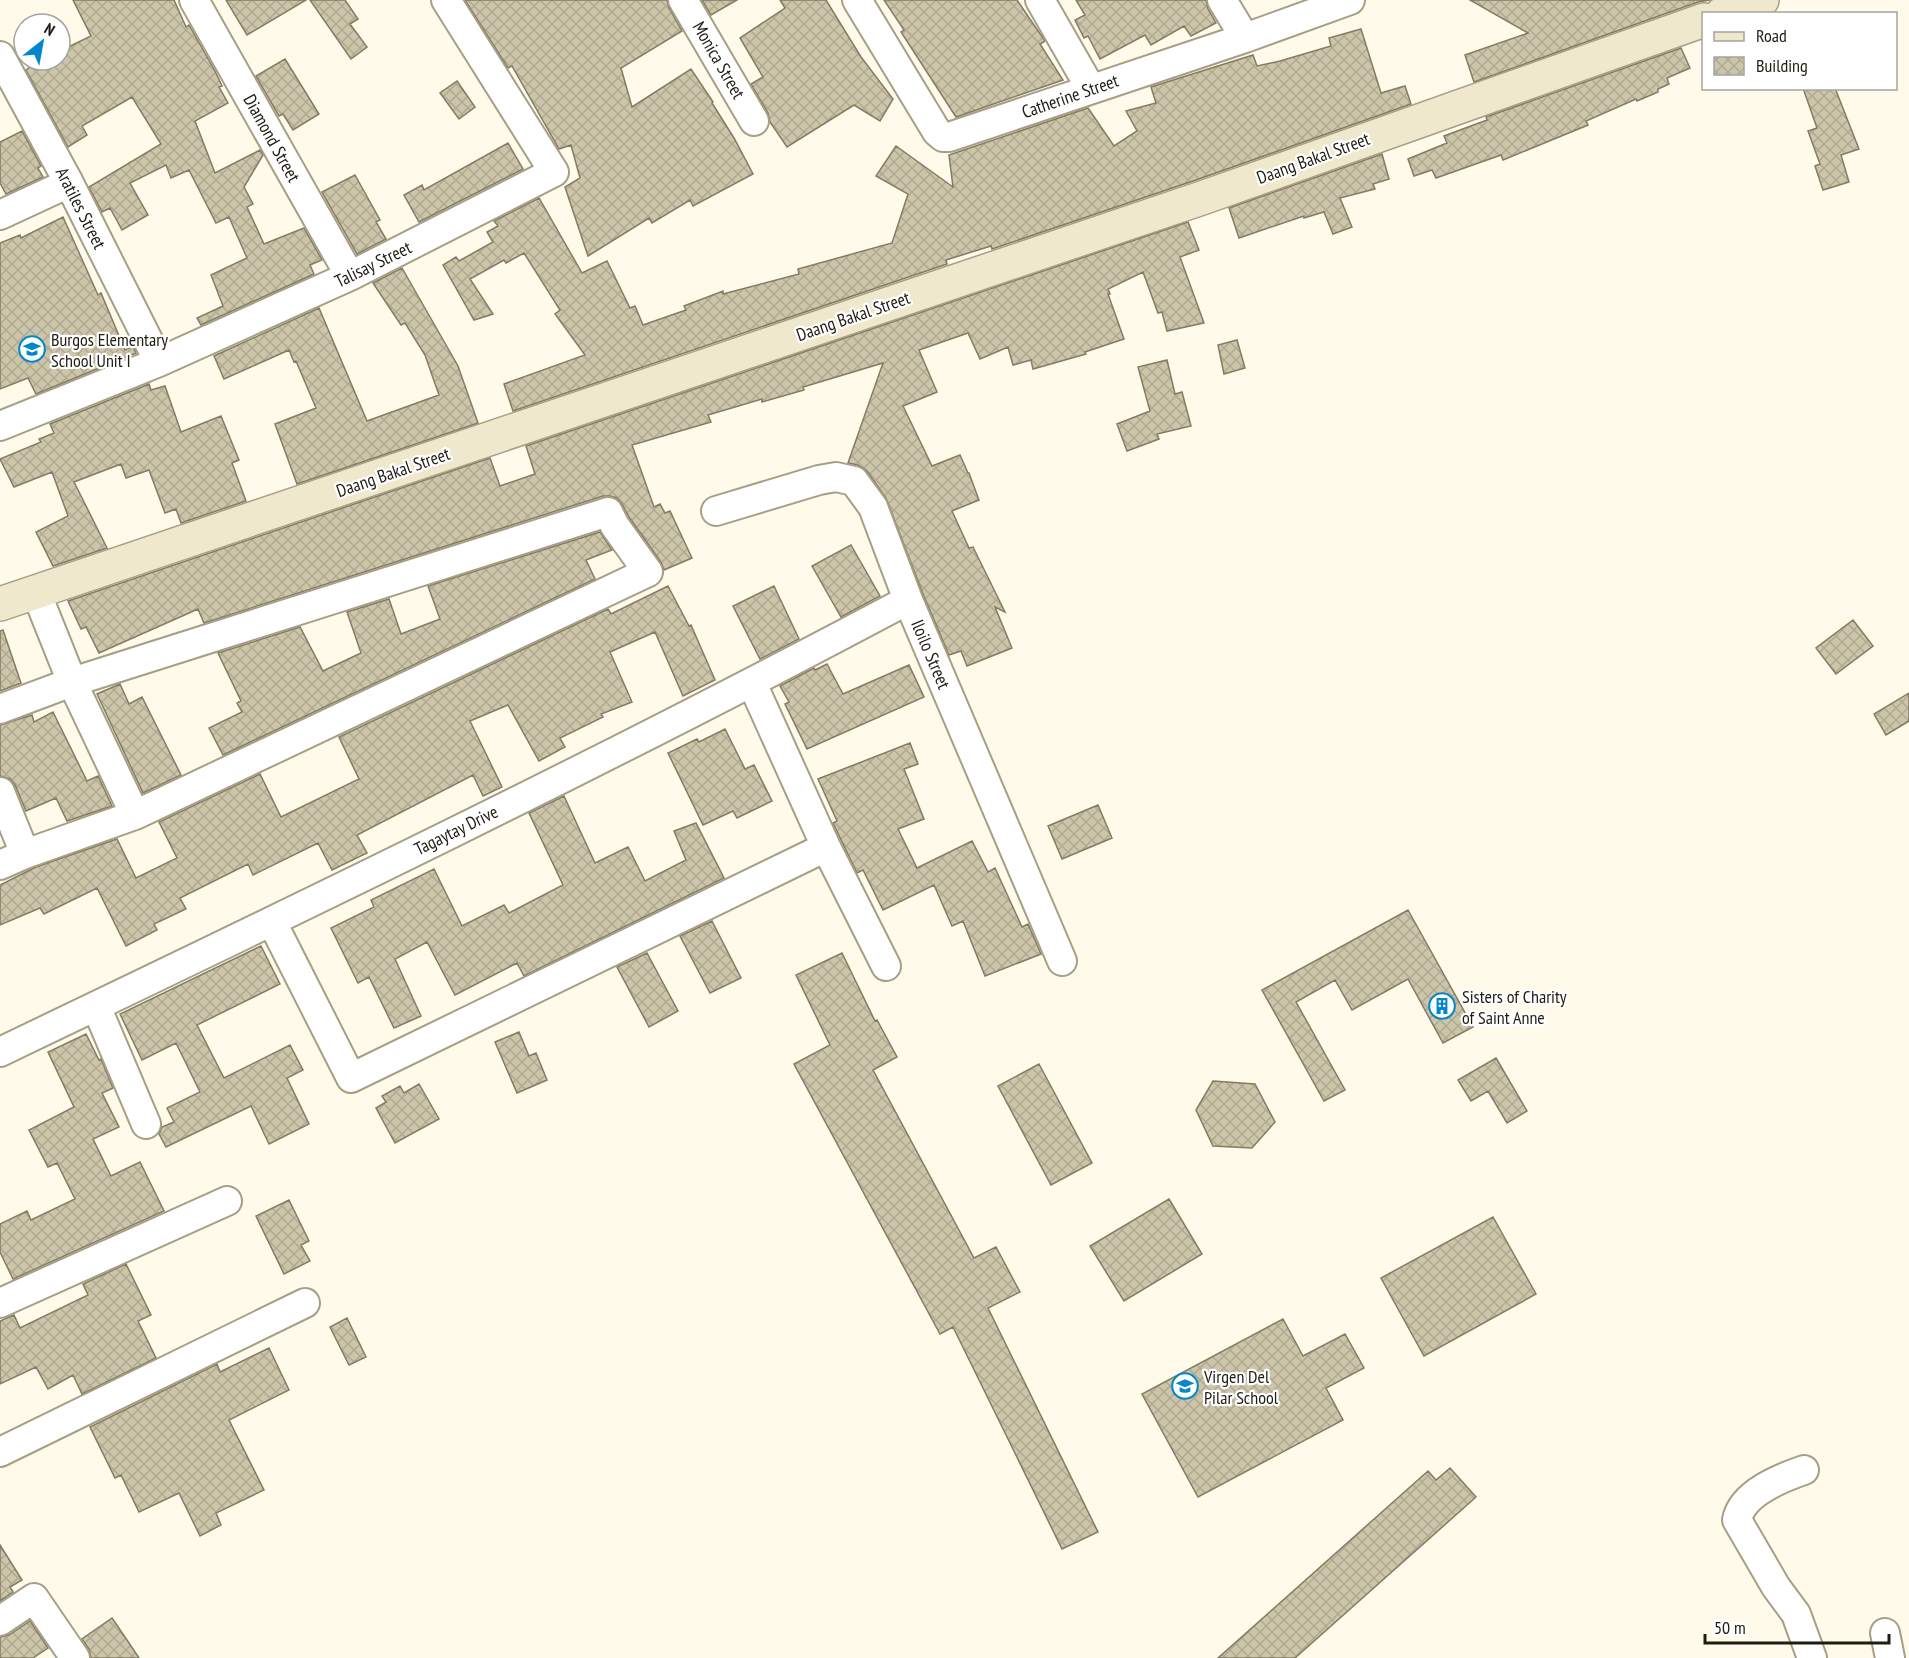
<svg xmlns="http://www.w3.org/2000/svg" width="1909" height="1658" viewBox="0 0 1909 1658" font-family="'PT Sans Narrow',sans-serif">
<defs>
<pattern id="building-cross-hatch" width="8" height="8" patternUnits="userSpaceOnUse" patternTransform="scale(1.5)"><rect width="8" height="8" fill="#cdc5aa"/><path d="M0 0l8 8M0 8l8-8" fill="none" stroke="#b0a991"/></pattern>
</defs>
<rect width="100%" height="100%" fill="#fffae9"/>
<path fill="url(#building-cross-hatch)" stroke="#837b62" stroke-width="1.5" d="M73,0H174L186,27L189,25L215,71L222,86L219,87L228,103L195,121L215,173L260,150L263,155L244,187L253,204L247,207L264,244L304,228L322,260L310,265L314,274L201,325L197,318L223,306L211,275L247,258L229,217L216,223L189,170L171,178L166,165L130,183L148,215L122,230L110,208L102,212L89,187L161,144L132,97L82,126L87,135L68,147L26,70L41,60H60V51L91,36Z
M226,0H306L247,35Z
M310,0H345L358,19L350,24L367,47L351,59Z
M465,0H667L669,8L682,31L621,68L632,107L691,69L713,102L712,103L734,138L753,174L693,206L690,200L652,223L649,218L588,256L565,187L580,178L571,145L559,149L512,66L508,68Z
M702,0H737L711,15Z
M780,0H826L861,57L893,99L880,121L854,105L787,147L770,122L768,113L751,84L763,77L740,38L785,8Z
M884,0H1017L1045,41L1040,44L1063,80L956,117L901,32L904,30Z
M1076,0H1206L1208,9L1216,23L1191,36L1184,26L1151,45L1145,35L1100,59L1088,36L1084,38L1075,20L1085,15Z
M1470,0H1710L1698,2L1474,82L1465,55L1528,33Z
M1361,29L1381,93L1405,86L1411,104L1196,180L992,249L991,246L946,260L947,264L513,411L504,384L585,355L555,314L560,310L524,253L506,263L504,260L470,279L493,314L474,320L443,265L456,257L459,261L493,242L487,232L498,226L494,221L539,198L582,273L607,261L630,308L635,306L643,325L686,310L684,306L723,291V294L799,274L798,269L892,243L908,194L876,176L896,146L953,187L949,155L1088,108L1114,146L1137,131L1126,111L1156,103L1151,87L1253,55L1257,66L1280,61L1331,46L1329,38Z
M1681,48L1690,68L1667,78L1669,84L1658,89V92L1637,101L1636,99L1586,121L1588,125L1503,160L1501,155L1436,178L1432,170L1414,176L1408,159L1447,143L1444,136L1487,120L1486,117Z
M285,59L319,114L293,130L283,114L279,116L256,76Z
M457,81L475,107L459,119L440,93Z
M1803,88H1835L1859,149L1841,155L1849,182L1823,190L1815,166L1820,164L1808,131L1817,128Z
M22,131L41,166L38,168L43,177L6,194L0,183V142Z
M508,143L523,169L419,222L404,195L422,185L424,190Z
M1382,154L1389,179L1373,184L1375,189L1340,198L1352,227L1333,234L1324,212L1304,218V216L1239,238L1229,208Z
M355,175L380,220L376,222L386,239L357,254L322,192Z
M63,217L98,295L101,293L125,350L133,346L136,353L36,394L28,378L0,389V243L20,235L21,238Z
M1188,222L1199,250L1180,257L1204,323L1167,331L1162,312L1158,313L1143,272L1108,289L1110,294H1108L1124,339L1085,352L1086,354L1033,369L1031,360L1013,365L1008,347L980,359L968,333L919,350L937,392L903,406L932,466L960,455L968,473H969L979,500L952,511L969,548L973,547L1005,612L995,607L1012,648L967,666L961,651L949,655L923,594L886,498L867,471L858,465L848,463L883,363L803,387L804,390L762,402V399L708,415L711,422L632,445L654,507L660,504L665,513L670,511L692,558L664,570L661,562L629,517L622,504L617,498L610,496H603L204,623L198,609L99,653L86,627L81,629L68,601L490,458L500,486L535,474L526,446Z
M402,268L458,366L478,423L297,484L275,424L316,408L296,361L294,362L289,350L224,379L214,356L319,308L367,421L439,395L425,355L405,323L401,325L373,283Z
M1237,340L1245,368L1224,374L1218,345Z
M1167,360L1175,394L1182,392L1191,426L1157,434L1159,439L1127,451L1117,424L1150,411L1138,367Z
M149,384L151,390L165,386L181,432L221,416L239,460L232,463L246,501L181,523L176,509L165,513L149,470L126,478L121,464L74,482L107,548L53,566L36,532L68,516L52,472L14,487L0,459L41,442L39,439L54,433L50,424Z
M600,532L612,550L586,560L595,579L223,755L209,728L242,712L237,703L241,701L218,653L300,627L323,671L361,653L347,612L389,599L401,634L440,619L428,586Z
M851,545L880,596L841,617L812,566Z
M668,586L689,626L691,625L715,680L683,696L655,632L610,652L632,702L601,714L603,717L560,738L565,747L539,761L508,705L470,721L502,787L483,796L473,775L357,835L367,853L332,870L318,843L253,875L248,864L180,898L186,909L154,924L157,930L126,946L97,888L44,914L40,908L0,925V885L36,867L117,839L136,878L177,858L159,822L260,774L281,817L359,779L339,737L608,609L611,614Z
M774,586L799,639L760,659L733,606Z
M1853,620L1873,646L1836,674L1816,648Z
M3,630L21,683L0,691V631Z
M827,664L843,694L909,665L924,697L807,749L785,704L789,702L780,686L814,668L815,670Z
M120,684L129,704L142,697L181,775L143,793L97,694Z
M1909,693V721L1886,735L1874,714Z
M53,712L87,781L98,776L112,806L67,821L56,798L26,811L15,785L10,779L0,776V725L32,715L34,722Z
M725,729L745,769L754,765L772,801L737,818L733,811L703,825L668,753L697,739L699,742Z
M910,743L918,764L904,769L924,819L898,829L917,868L972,841L988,872L995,868L1022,927L1028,924L1041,954L985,976L963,921L952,926L934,885L883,910L863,870L857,873L833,823L837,821L818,779Z
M564,796L595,863L628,847L645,881L686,860L674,831L696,823L724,878L524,976L517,963L455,995L427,942L395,959L421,1016L394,1028L369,977L358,983L331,928L374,907L371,900L434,869L462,926L504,905L509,913L563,885L529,813Z
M1098,805L1112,838L1062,859L1048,826Z
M1408,910L1473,1027L1443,1043L1408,979L1352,1010L1335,980L1296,1002L1345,1090L1324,1101L1262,990Z
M712,921L741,978L710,993L680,936Z
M261,946L280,984L197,1025L224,1078L290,1045L303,1070L287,1078L309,1124L269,1144L251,1106L166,1147L159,1134L162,1127L174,1122L167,1108L200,1092L176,1043L142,1060L120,1014Z
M647,953L678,1011L649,1027L617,967Z
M842,953L875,1021L877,1020L897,1057L873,1070L974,1258L996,1247L1020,1292L988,1308L1098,1532L1062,1549L953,1327L940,1334L794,1064L830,1045L796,975Z
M519,1032L529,1056L536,1053L547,1080L517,1093L495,1042Z
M86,1034L99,1060L101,1059L113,1088L102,1093L119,1127L93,1139L111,1176L140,1162L164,1211L13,1279L0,1252V1224L27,1211L31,1220L75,1199L57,1163L48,1167L29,1130L74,1107L48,1052Z
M1496,1058L1527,1111L1507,1123L1488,1091L1471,1101L1458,1080Z
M1039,1064L1092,1163L1051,1185L998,1086Z
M1213,1081L1255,1084L1275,1122L1252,1148L1213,1146L1196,1110Z
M419,1084L439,1119L395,1143L376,1108L386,1102L382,1096L400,1086L404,1093Z
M1169,1199L1202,1254L1124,1301L1090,1246Z
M289,1200L309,1241L301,1245L310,1261L284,1274L256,1216Z
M1493,1217L1536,1294L1424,1356L1381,1278Z
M126,1264L151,1315L138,1321L156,1358L82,1394L73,1375L48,1389L36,1367L0,1384V1321L14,1315L20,1328L88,1295L83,1284Z
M347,1318L366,1357L349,1365L330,1327Z
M1283,1319L1303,1356L1345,1334L1364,1368L1326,1388L1343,1420L1198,1497L1142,1394Z
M269,1348L289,1390L229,1420L264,1490L216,1513L221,1525L200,1536L179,1493L139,1512L121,1475L115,1478L90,1427L217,1364L220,1372Z
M1450,1468L1476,1497L1295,1658H1218L1428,1471L1436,1480Z
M0,1545L22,1580L10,1587L13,1592L0,1601Z
M112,1618L129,1643L139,1658H91L89,1649L82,1639Z
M30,1621L48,1648L33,1658H0V1637L9,1635Z"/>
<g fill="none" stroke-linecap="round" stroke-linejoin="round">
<g stroke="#a79f85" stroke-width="32">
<path id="street" d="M194,0L350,276
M683,0L754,121
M857,0L937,132L943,137H949L1245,38L1350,0
M1040,0L1091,89
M1222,0L1245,38
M0,56L69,183L159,362
M0,215L69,183
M0,426L159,362L350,276L554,172L446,0
M716,511L819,480L836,477L854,481L873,507L908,600L1062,961
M36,592L72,682L135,815
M752,683L826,847L886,966
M0,709L72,682L608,512L615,526L648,572L135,815L25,854L0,865
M0,792L25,854
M272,922L351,1078L826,847
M96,1006L146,1124
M0,1052C305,906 610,759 908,600
M0,1303L227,1201
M0,1452L305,1303
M1804,1470C1781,1478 1742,1493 1737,1520L1776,1587L1796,1614L1812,1658
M0,1621L34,1598L75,1658
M1885,1633L1890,1658"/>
</g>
<g stroke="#a79f85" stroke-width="36">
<path id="secondary" d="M1722,14L1762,0
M0,604L1202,198L1704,20"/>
</g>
<use href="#street" stroke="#fff" stroke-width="28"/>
<use href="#secondary" stroke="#f0e8cc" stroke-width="33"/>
</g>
<defs>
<g id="school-ring" transform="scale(1.35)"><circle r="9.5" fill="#fff" stroke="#0286cd" stroke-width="1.5"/><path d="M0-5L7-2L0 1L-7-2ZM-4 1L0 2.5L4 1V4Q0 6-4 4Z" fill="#0286cd"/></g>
<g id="building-ring" transform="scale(1.35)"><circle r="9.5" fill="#fff" stroke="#0286cd" stroke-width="1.5"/><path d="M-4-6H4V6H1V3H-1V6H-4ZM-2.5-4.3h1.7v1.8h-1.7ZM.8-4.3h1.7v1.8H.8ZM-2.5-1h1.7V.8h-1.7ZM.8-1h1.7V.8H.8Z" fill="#0286cd"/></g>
</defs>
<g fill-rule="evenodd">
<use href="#school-ring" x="32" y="349"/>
<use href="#building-ring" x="1442" y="1006"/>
<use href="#school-ring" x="1185" y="1386"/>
</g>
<g text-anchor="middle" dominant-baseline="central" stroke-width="4.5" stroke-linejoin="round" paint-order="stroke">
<g font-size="18" fill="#1f1c12" stroke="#fff">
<text transform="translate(719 60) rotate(60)">Monica Street</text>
<text transform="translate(1070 96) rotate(-19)">Catherine Street</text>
<text transform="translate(272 138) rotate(61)">Diamond Street</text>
<text transform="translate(1313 158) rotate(-20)">Daang Bakal Street</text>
<text transform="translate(81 208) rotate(63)">Aratiles Street</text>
<text transform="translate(373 264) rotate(-26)">Talisay Street</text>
<text transform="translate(853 316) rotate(-19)">Daang Bakal Street</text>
<text transform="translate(393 472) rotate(-19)">Daang Bakal Street</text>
<text transform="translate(931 654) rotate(67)">Iloilo Street</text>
<text transform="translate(456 830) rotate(-26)">Tagaytay Drive</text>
</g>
<g font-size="18" fill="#1f1c12" stroke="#fff" text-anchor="start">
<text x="51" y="339">Burgos Elementary<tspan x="51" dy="21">School Unit I</tspan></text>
<text x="1462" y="996">Sisters of Charity<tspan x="1462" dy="21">of Saint Anne</tspan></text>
<text x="1204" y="1376">Virgen Del<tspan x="1204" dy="21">Pilar School</tspan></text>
</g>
</g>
<rect x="1702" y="12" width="195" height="78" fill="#ffffff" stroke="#a5a4a0" stroke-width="1.5"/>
<rect x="1714" y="32" width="30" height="9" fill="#f0e8cc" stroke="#a5a4a0" stroke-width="1.5"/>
<text x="1756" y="42" font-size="18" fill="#1f1c12">Road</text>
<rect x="1714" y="57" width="30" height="18" fill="url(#building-cross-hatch)" stroke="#a5a4a0" stroke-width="1.5"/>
<text x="1756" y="72" font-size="18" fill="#1f1c12">Building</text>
<g transform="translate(42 42) rotate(31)"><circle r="28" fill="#ffffff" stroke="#a5a4a0" stroke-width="1.5"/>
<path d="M0-4.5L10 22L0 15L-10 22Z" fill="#0286cd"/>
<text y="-9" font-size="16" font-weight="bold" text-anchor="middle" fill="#1f1c12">N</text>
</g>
<path d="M1705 1634v9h184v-9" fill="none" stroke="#1f1c12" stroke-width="3"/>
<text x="1714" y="1634" font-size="18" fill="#1f1c12" stroke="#ffffff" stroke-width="4.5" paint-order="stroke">50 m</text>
</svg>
